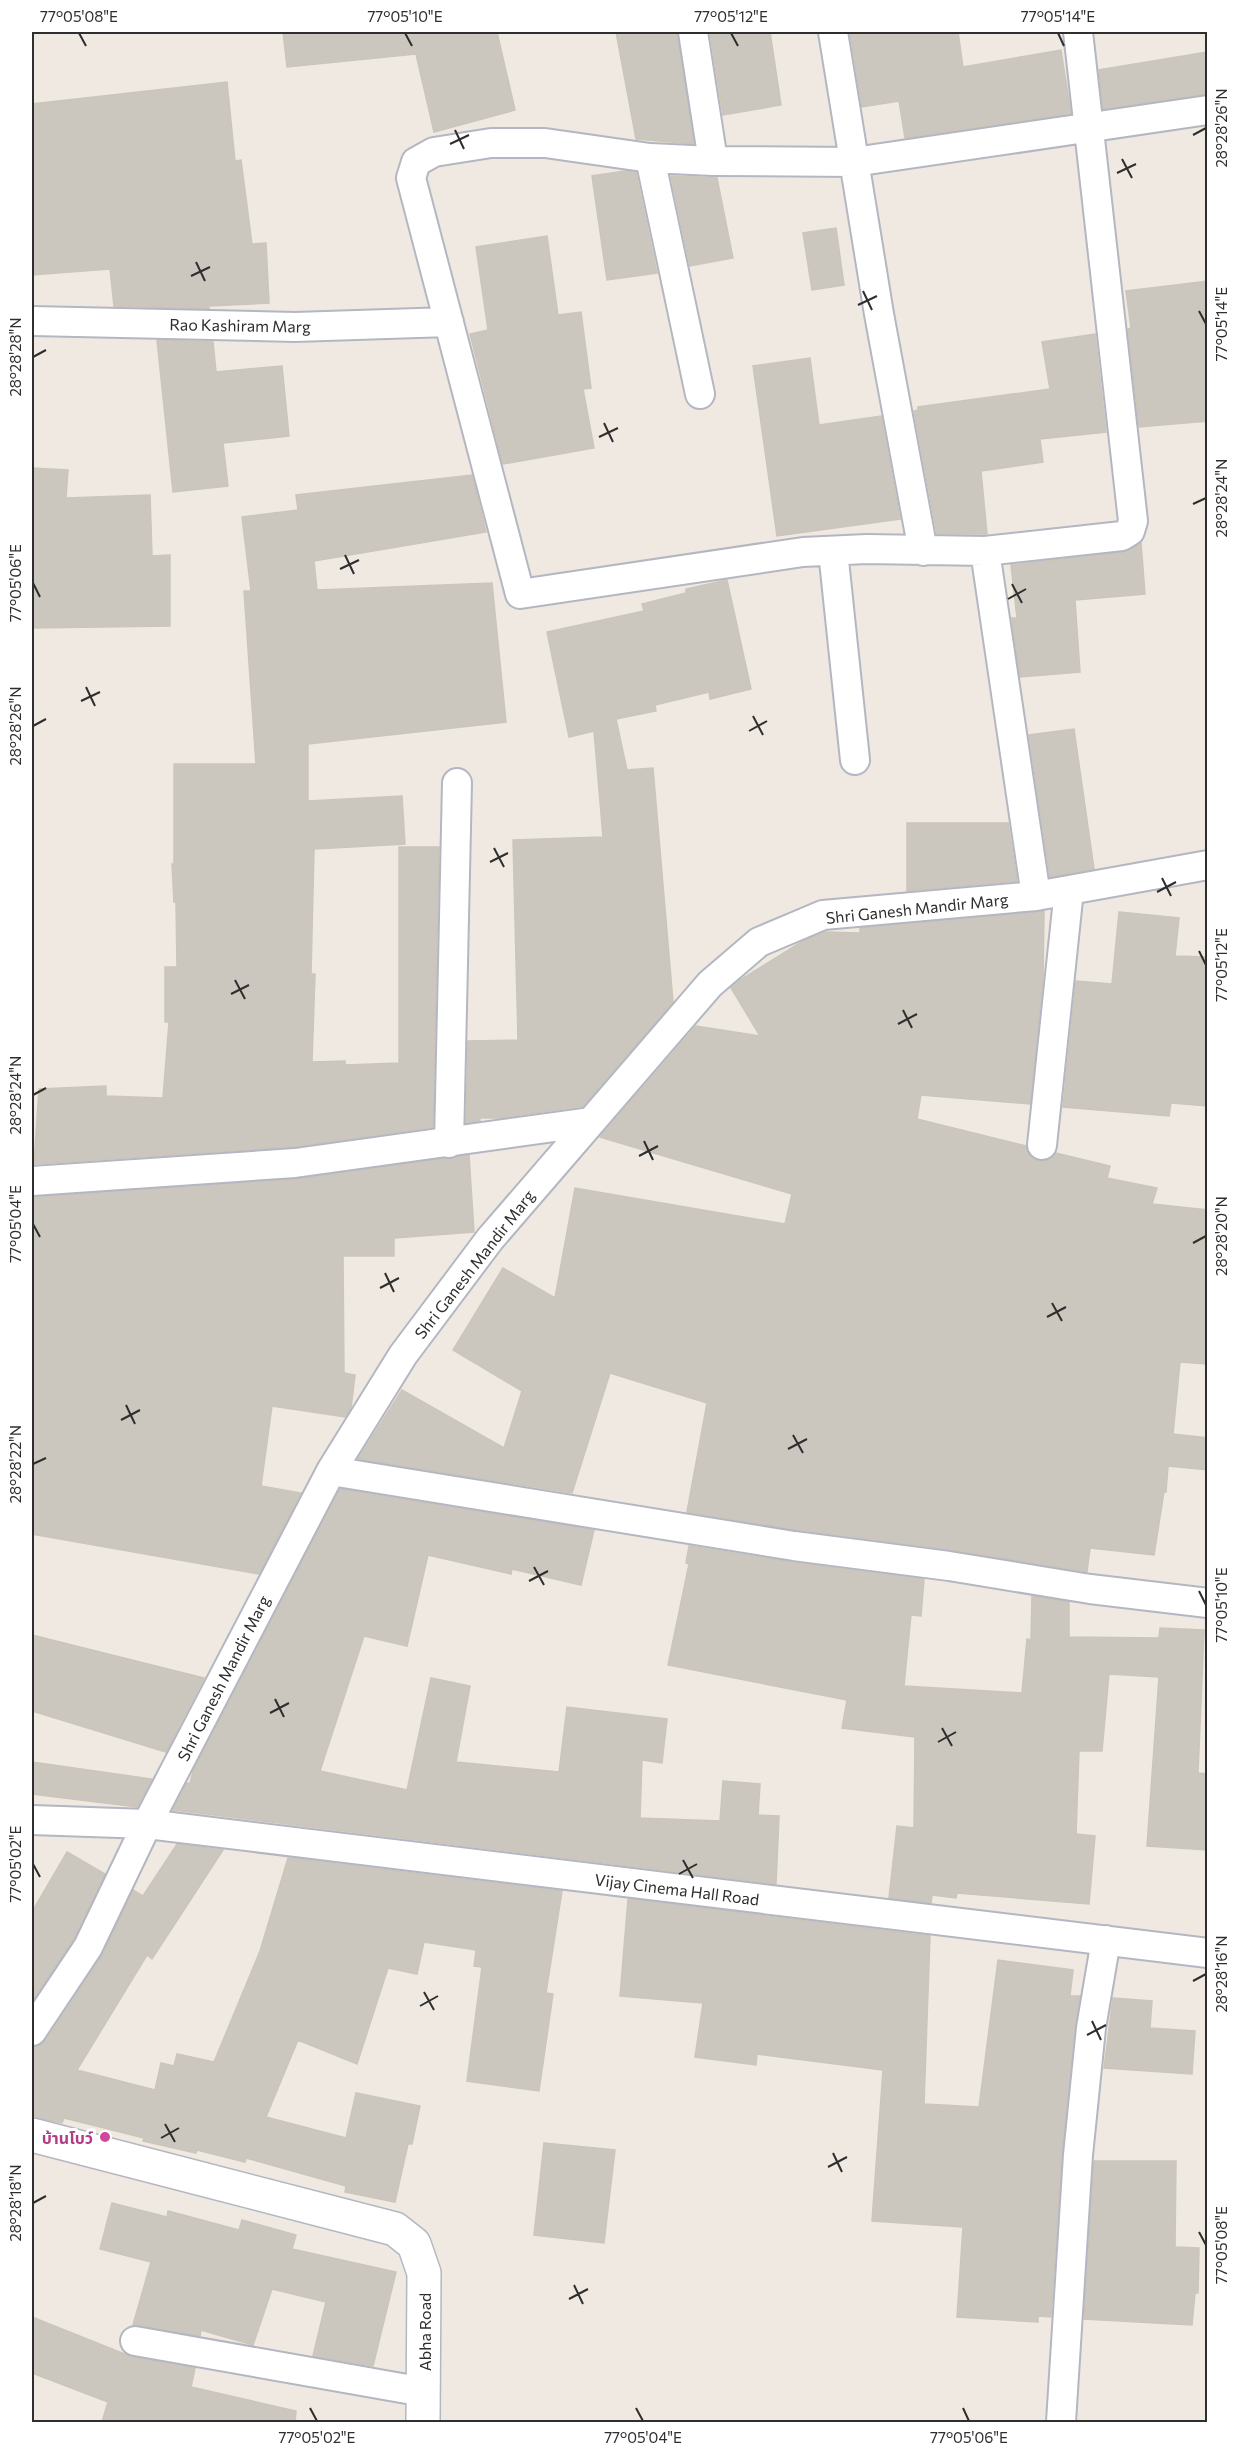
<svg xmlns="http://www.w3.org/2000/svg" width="1239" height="2454" viewBox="0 0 1239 2454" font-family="Commissioner,'Noto Sans Thai',sans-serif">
<rect width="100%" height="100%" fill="#efe9e1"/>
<path fill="#cbc7bf" stroke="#cbc5ba" stroke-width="1.5" d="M283,32H497L515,110L434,132L416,54L287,67Z
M616,32H677L694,144L636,139Z
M710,32H770L781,105L723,115Z
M850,32H958L963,67L1061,50L1071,114L905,138L899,101L862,107Z
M1208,52V94L1103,109L1099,70Z
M227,82L235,161L241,160L252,244L266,243L269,303L209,306V309L114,306L110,269L32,275V104Z
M625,171L636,173L657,273L607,280L592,176Z
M671,176L717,178L733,258L690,266Z
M836,228L844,285L812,290L803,233Z
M547,236L558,315L581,312L591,388L583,389L594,448L503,464L470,334L488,330L476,247Z
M1208,281V421L1139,427L1128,329L1131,328L1126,291Z
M1095,334L1106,432L1040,439L1043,462L981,471L987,534H937L914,411L918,410V407L1050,389L1042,342Z
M157,340L213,342L216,372L282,366L289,436L223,443L228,486L173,492Z
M810,358L819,425L881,416L900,519L777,536L753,366Z
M32,468L68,470L66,498L150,495L152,556L170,555V626L32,628Z
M472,475L486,532L314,561L317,590L492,583L506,722L308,744V801L402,796L405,844L314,849L311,974H315L312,1062L345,1061V1065L399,1063V847H439L433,1127L293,1147L34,1164L39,1089L106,1086V1096L163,1098L169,1022H165V967H177L176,902H174L172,864H174V764H256L244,591H251L242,517L298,510L296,495Z
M1141,543L1145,594L1075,600L1080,672L1020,677L1013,627L1012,618H1017L1011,565L1124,552Z
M727,580L751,689L710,699L709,692L655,705L656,711L616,719L627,770L653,768L673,1002L583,1106L500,1118H480V1121L466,1123L468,1041L518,1040L513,840L603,837L594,731L569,737L547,632L644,611L642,604L686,593V589Z
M1074,729L1094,869L1050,877L1029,735Z
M907,823H1008L1017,881L907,891Z
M1044,911L1043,978L1030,1104L921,1095L917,1119L1026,1146L1032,1158L1040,1161L1049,1160L1056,1153L1110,1166L1107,1178L1157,1188L1152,1204L1208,1210V1364L1180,1362L1173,1434L1208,1438V1470L1168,1466L1166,1492H1164L1154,1555L1090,1548L1087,1572L952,1550L796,1530L687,1512L707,1403L610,1373L572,1493L358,1459L402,1390L504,1448L522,1391L453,1350L503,1268L555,1298L575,1188L785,1224L792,1194L600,1137L696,1026L760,1036L731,988L740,980L803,941L825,932L860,933V928Z
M1119,912L1179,918L1175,956L1208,957V1106L1171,1103L1169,1116L1063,1107L1076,981L1112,984Z
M469,1155L474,1232L394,1238V1256H343L344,1373L355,1375L351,1408L345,1417L272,1406L261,1486L301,1493L259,1574L32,1534V1197L296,1179Z
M340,1489L594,1530L581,1585L512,1569L511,1574L428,1555L407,1646L364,1636L320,1771L407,1790L431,1678L470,1686L456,1762L559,1772L567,1707L667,1719L662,1763L642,1760L640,1818L720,1821L723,1781L760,1784L758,1815L779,1816L776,1884L173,1810L187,1783L190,1784L193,1771Z
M689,1546L791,1562L924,1579L921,1616L911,1615L904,1686L1022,1693L1027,1639L1031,1640L1032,1596L1069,1602V1637L1159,1638L1160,1628L1204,1630L1198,1773L1208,1774V1850L1147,1846L1159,1677L1109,1674L1102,1751H1079L1076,1834L1095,1836L1089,1904L957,1893L956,1898L932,1895L931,1903L889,1898L897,1826L914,1828L915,1737L842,1728L847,1700L668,1665L689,1564L686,1563Z
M32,1635L204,1678L166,1752L32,1711Z
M32,1762L152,1779L137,1807L32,1794Z
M177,1844L223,1850L152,1959L147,1955L77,2070L155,2090L161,2063L174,2066L177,2054L214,2062L260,1951L288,1858L562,1891L546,1993L553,1994L539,2091L467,2081L482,1967L474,1966L476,1950L424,1942L417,1974L388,1968L357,2064L298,2040L266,2117L346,2138L356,2093L420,2106L412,2144H408L395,2202L345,2192L346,2186L246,2158L245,2162L197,2150L196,2153L143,2141L144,2138L64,2118L62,2123L32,2117V2047L40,2045L46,2040L102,1956L133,1890L143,1896Z
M67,1852L105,1874L74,1939L32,2002V1912Z
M628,1899L930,1936L924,2104L979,2107L998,1960L1073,1970L1070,1996H1080L1062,2153L1051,2317L1038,2316V2322L957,2317L963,2227L872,2221L883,2070L757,2054L756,2065L695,2057L703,2003L620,1996Z
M1113,1998L1152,2001L1150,2028L1195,2031L1192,2074L1104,2068Z
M544,2143L615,2150L604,2243L534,2235Z
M1094,2161H1176L1175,2247L1199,2248L1198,2293H1195L1192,2325L1084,2319Z
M112,2203L167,2217L168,2211L239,2230L242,2220L296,2235L292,2249L396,2272L373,2366L313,2356L326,2302L272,2289L253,2345L201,2330L200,2336L133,2325L151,2262L100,2249Z
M32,2317L132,2357L195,2368L191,2387L296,2411L295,2422H102L108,2402L32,2373Z"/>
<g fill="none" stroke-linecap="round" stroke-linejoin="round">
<g stroke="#b4b7c1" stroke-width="32">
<path id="minor" d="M693,32L713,161
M833,32L879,314L923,551
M1078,32L1133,521L1130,531L1122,536L985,551L867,549L803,552L520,594L411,178L416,162L434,152L491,143H545L650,158L713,161L854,162L1208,110
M650,158L700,394
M32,321L295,327L449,322
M833,551L855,760
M985,551L1036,896
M449,1143L457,783
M1042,1145L1069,890
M32,1181L295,1163L590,1122
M331,1471L794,1546L949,1566L1090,1589L1208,1603
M32,1820L147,1824L1208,1953
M32,2031L88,1947L147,1824L331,1471L403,1355L490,1239L710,984L759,942L823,915L1036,896L1208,865
M135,2341L424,2392
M1061,2422L1078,2155L1091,2028L1106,1940"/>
</g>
<g stroke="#b4b7c1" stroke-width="36">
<path id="tertiary" d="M32,2135L395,2229L414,2244L424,2273L423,2422"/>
</g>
<use href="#minor" stroke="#fff" stroke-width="28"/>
<use href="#tertiary" stroke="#fff" stroke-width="33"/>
</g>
<path fill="none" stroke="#2e2e2e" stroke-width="2" d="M79,33L86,46M405,33L412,46M731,33L738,46M1058,33L1064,46M455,130L464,149M1193,135L1206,128M450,144L469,135M1122,159L1132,178M1117,173L1136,164M196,262L205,281M191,276L210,267M863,291L872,310M858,305L877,296M1199,311L1206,324M33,357L46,350M604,423L613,442M599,437L618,428M1193,504L1206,498M345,555L354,574M340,569L359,560M33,583L40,597M1012,584L1022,603M1008,599L1026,589M86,687L95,706M81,701L100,692M753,716L763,735M33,726L46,719M749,731L767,721M494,848L504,867M490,862L508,853M1162,878L1171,896M1157,892L1176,882M1199,951L1206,965M235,980L245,999M231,994L249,985M903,1010L912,1028M898,1024L917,1014M33,1095L46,1088M644,1141L653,1160M639,1156L658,1146M33,1224L40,1237M1193,1243L1206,1236M385,1273L394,1292M380,1288L399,1278M1052,1303L1062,1321M1047,1317L1066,1307M126,1405L135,1424M121,1420L140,1410M793,1435L803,1453M788,1449L807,1439M33,1464L46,1458M534,1567L544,1585M529,1581L548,1571M1199,1591L1206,1605M275,1699L284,1717M270,1713L289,1703M942,1728L952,1746M938,1742L956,1732M683,1860L693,1878M33,1864L40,1877M679,1874L697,1864M1193,1981L1206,1974M424,1992L434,2010M420,2006L438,1996M1092,2021L1101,2040M1087,2035L1106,2025M165,2124L175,2142M161,2138L179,2128M833,2153L842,2172M828,2167L847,2157M33,2203L46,2196M1199,2232L1206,2245M574,2285L583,2304M569,2299L588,2289M310,2408L317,2421M636,2408L643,2421M963,2408L969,2421"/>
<circle fill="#d1479c" stroke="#fff" stroke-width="2" cx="105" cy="2137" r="6"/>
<g text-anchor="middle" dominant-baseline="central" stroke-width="6" stroke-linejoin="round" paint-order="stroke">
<g font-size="16" fill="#2e2e2e" stroke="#fff">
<text transform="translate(240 325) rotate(1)">Rao Kashiram Marg</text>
<text transform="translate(917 908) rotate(-6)">Shri Ganesh Mandir Marg</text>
<text transform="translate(474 1264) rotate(-52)">Shri Ganesh Mandir Marg</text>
<text transform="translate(223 1678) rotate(-63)">Shri Ganesh Mandir Marg</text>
<text transform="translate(677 1889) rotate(7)">Vijay Cinema Hall Road</text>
<text transform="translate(424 2332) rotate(-90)">Abha Road</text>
</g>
<g font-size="16" font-weight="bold" fill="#b23c85" stroke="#fff" text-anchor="end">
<text x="93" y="2137">บ้านโบว์</text>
</g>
</g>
<rect width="1239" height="2454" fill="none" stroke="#ffffff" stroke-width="66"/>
<rect x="33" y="33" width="1173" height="2388" fill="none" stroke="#2e2e2e" stroke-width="2"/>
<g font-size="15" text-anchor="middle" fill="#2e2e2e">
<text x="79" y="22">77°05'08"E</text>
<text x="405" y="22">77°05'10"E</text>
<text x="731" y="22">77°05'12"E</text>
<text x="1058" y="22">77°05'14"E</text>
<text transform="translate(1222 128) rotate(-90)" y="5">28°28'26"N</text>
<text transform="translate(1222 324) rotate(-90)" y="5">77°05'14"E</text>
<text transform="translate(16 357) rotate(-90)" y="5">28°28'28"N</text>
<text transform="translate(1222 498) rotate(-90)" y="5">28°28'24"N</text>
<text transform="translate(16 583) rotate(-90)" y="5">77°05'06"E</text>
<text transform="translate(16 726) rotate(-90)" y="5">28°28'26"N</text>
<text transform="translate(1222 965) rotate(-90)" y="5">77°05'12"E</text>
<text transform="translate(16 1095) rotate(-90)" y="5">28°28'24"N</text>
<text transform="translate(16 1224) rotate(-90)" y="5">77°05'04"E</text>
<text transform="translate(1222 1236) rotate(-90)" y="5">28°28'20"N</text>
<text transform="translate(16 1464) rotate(-90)" y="5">28°28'22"N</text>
<text transform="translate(1222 1605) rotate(-90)" y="5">77°05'10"E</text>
<text transform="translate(16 1864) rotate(-90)" y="5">77°05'02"E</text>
<text transform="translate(1222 1974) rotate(-90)" y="5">28°28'16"N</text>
<text transform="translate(16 2203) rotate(-90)" y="5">28°28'18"N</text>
<text transform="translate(1222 2245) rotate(-90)" y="5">77°05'08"E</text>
<text x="317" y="2443">77°05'02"E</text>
<text x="643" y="2443">77°05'04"E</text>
<text x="969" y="2443">77°05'06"E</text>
</g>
</svg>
